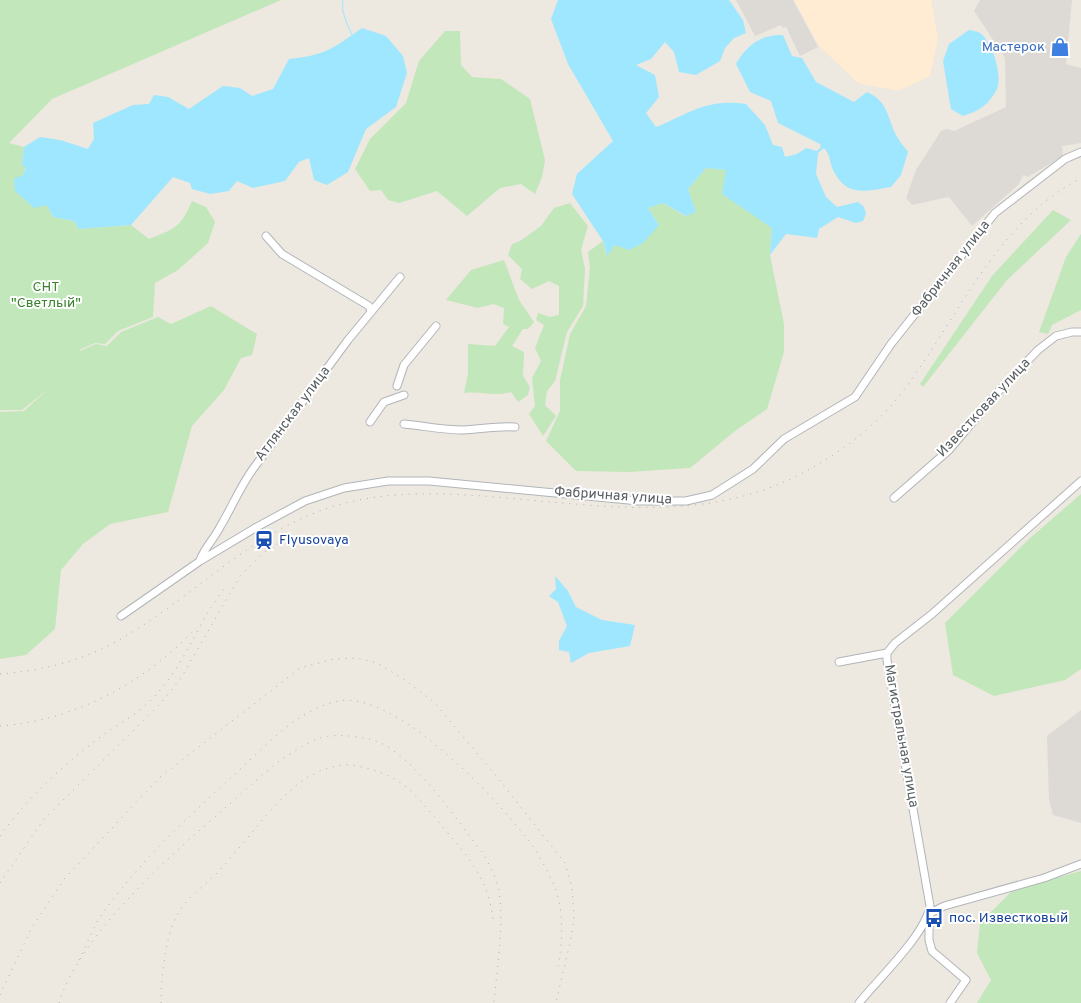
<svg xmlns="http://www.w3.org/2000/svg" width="1081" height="1003" viewBox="0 0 1081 1003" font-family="Overpass,sans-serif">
<rect width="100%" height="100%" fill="#ede8e0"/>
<path fill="#ffecd3" d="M794,0H931L938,39L930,76L898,91L858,83L819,46Z"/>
<path fill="#dddad5" d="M736,0H793L818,47L800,56L786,27L783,28L781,25L755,36Z
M980,0H1072L1066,64L1081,68V143L1062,146L1063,156L1028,177L1023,175L1019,184L972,226L949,197L912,205L906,198L916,170L941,131L947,129L954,131L1006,107L1005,58L974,11Z
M1081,710V823L1053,815L1049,799L1047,736Z"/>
<path fill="#c2e7ba" d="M0,0H281L52,99L9,143L24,147L22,165L26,167L23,175L47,205L53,217L74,221L79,229L131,225L149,239C175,229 181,227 192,201L206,207L215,222L208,243L178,270L155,283L153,317L118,331L105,344L95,343L79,350L80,351L96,344L107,346L121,332L158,317L171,324L211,306L257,334L252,355L241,358L224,390L192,426L168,512L110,524L83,544L61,570L55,629L26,655L0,659V412L24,411L48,389L22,410H0Z
M445,31H460L461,65L472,77L501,79L530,99L545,160L542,177L535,194L521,184L500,188L467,216L437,191L399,203L388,200L381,190L370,191L355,169L370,139L406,103L419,61Z
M706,168L726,170L749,211L772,228L770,255L784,324V352L767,409L735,431L690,468L629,472L576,471L546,441L560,411V380L570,334L586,306L590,268L588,252L603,241L606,255L615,245L659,225L648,208L663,203L685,216L696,212L688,189Z
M570,203L588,226L581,250L585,269L583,306L567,332L555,381L547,391L545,405L556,416L543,436L529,414L535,406L532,378L541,361L535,348L544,325L536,320L538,313L550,317L559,315V286L549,281L532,289L520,279L522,269L508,255L512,244L520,241L541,226L554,208Z
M1053,210L1071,220L1007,280L923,387L920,384L992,276Z
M1081,234V310L1052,325L1048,334L1039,332L1066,257Z
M504,260L519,300L534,322L528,329H523L512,346L524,352L523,376L530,387L528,395L518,402L511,392C494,397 481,391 464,393L468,373V344L495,346L509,327L503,324L504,308L493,304L478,308L446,300L471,270Z
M1081,494V669L1065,680L994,696L953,675L945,623L1029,539Z
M1081,871V1003H977L991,980L977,953L980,923L1013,890Z"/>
<path fill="#9ee7ff" d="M558,0H729L743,20L746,33L734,38L725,48L720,61L696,75L679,72L674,52L665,42L651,59L636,65L655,75L659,97L646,113L656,127C690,113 707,98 746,104L765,125L773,145L782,147L785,157L797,154L806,148L817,151L821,147L820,144L778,123L771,101L750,92L736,64C746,46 761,34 783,35L792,56L802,58L816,82L854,102L867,92C887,101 887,115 895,133C898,140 904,146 908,152L901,175L891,187C866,191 847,198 833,170C830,163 830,154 824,148L818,153L816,174L826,197L837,207L858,202L864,207L866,214L863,221L856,223L838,217L819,229L817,238L786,234L770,255L772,228L722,194L726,170L706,168L688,189L696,212L686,216L663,203L648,208L659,225L643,243L629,250L615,245L607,256L603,241L572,194L577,174L613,141L568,64L551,19Z
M362,28L386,36L403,56L407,73L396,107L366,129L348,172L327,185L314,180L309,158L299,162L285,181L253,188L237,181L229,191L210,194L192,189L190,183L173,177L131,225L79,229L74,221L53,217L47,205L34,208L15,191L14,179L23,175L26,168L22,165L24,147L40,137L60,140L88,149L94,139L93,123L133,105L149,104L154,95L168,97L189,109L223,86L240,88L252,96L273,89L289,59C326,55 332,49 362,28Z
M969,30C973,31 977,31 980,33C992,41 1004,78 996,91C987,106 979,111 963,116L951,109L943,61L949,44Z
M555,576L568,591L576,607L602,620L635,625L630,646L589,653L571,663L569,652L559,650V641L567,626L558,602L549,596L556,589Z"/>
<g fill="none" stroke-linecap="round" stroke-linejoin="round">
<path stroke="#9ee7ff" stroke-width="1" d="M343,0C340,11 348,25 352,35"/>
<g stroke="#b1b5b9" stroke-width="9">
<path id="minor" d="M266,236L282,254L369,306L371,311
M397,386L404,365L436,326
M370,422L384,402L404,395
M404,424C425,426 443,430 463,430C481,429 497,426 515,427
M894,498L949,450L996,394L1038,350L1056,336L1072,332H1081
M200,560C205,547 214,539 220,527C232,507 240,487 253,469L348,340L400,277
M121,616L200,561L255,528L305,501L344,488L388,481H429L639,501H686L712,495L753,469L784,439L855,397L891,344L995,213L1065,159L1081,152
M839,662L887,653
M859,1003C878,979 926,934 930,906L887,660V653L895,643L932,614L1081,481
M950,1003L966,980L932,951L929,940V914L944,906L1044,878L1081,864"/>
</g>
<use href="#minor" stroke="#fff" stroke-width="7"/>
<path stroke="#b0b1b2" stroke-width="1" stroke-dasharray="1 6" stroke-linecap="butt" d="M0,674C42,671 85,660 121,639C200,593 256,525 349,502C397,491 446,493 495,497C606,506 716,526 817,465C848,447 878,423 900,395C958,320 993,225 1081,178
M0,726C74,721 146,682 196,628
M0,836C29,796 63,765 103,735C118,724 136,715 149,702C184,669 196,624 225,588
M0,883L44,819L160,704L181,678L240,576L263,553L290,536
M79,960C87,945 93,926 103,913C141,860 188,817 235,774C265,747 297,709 339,701C395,691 492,794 525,836C537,850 546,868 554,885C564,909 563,941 558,966
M0,995L31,929L65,878L159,778L300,668L334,659L357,658L377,663L405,680L434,702L496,776L565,863L572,887L574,915L572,934L556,1003
M59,1003C80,934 170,856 224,809C252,784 281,755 317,739C332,733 354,736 369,739C409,747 457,821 482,852C489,864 496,877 499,891C504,927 497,967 494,1003
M161,1003C161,980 165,938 176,917C185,899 203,887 217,873C245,844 275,798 308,777C319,771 331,766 344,765C352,764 362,767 370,769C407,780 418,798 442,826C467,855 490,881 493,921"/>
</g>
<defs>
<g id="shop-bare" transform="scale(1.5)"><path d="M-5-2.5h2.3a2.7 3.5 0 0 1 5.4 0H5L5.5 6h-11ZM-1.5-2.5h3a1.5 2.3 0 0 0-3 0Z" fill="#3f7fe0" stroke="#fff" stroke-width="2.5" paint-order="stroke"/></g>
<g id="station-bare" transform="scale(1.5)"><path d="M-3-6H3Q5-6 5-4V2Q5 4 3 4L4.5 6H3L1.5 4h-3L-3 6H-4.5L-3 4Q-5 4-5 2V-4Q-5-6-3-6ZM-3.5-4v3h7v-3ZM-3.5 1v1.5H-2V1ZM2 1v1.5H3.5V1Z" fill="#1a4fb4" stroke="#fff" stroke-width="2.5" paint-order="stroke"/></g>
<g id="bus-bare" transform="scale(1.5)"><path d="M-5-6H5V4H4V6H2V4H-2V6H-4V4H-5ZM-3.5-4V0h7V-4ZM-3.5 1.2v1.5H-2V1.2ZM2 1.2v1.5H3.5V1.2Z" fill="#1a4fb4" stroke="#fff" stroke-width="2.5" paint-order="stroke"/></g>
</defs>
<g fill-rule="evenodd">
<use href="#shop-bare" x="1060" y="47"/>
<use href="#station-bare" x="264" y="540"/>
<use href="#bus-bare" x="934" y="918"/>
</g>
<g text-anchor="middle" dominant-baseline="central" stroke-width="4" stroke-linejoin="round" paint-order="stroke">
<g font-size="14" fill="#366cbe" stroke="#fff" text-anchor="end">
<text x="1045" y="47">Мастерок</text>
</g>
<g font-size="14" fill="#595f62" stroke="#fff">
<text transform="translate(951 269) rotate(-52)">Фабричная улица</text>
<text transform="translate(984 408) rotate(-47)">Известковая улица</text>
<text transform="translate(293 414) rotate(-53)">Атлянская улица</text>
<text transform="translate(613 496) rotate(4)">Фабричная улица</text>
<text transform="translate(901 736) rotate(80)">Магистральная улица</text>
</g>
<g font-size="14" fill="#3b832e" stroke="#fff">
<text x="46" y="287">СНТ<tspan x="46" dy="16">"Светлый"</tspan></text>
</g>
<g font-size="14" fill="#164399" stroke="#fff" text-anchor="start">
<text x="279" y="540">Flyusovaya</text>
<text x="949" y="918">пос. Известковый</text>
</g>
</g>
</svg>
